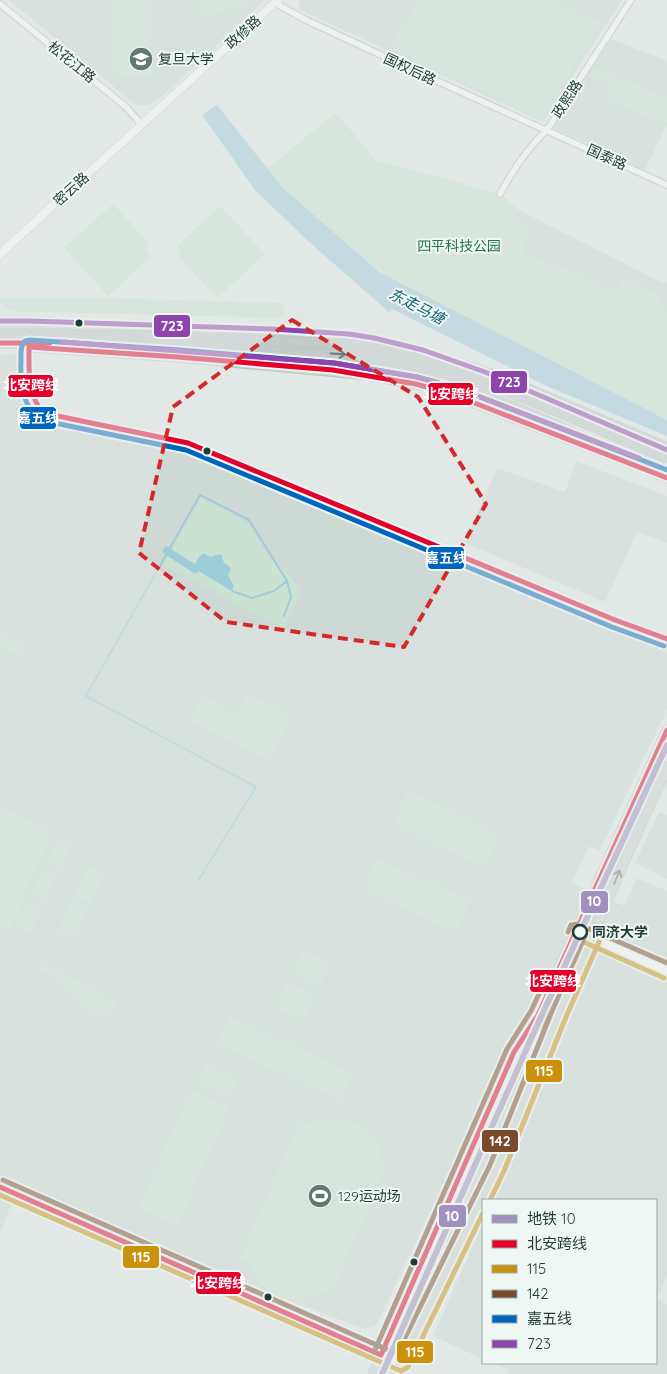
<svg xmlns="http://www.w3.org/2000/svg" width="667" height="1374" viewBox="0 0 667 1374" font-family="Quicksand,'Noto Sans SC',sans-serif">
<rect width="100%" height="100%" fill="#e1e8e5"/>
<path fill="#ced9d5" d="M9,0H265L162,96L150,104L143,106L137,105L131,101Z
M299,0H622L543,122L300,10Z
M611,39L667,61V124L645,170L553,128Z
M517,209L665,284L667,281V317L655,293L624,276L617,293L584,276L529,258L522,252L513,218Z
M16,354L28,355L27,398L31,410L40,417L180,449L297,494L564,605L667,645V710L599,851L589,846L572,883L624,906L637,878L667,891V1274L657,1299L667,1304V1374H508L509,1370L493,1363H656V1200H494L565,1032L527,1014L514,1043L444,1182L376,1326L365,1329L274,1295L86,1213L18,1186L0,1234V355Z
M576,461L667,496V543L637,532L605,602L465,543L497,468L565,492Z
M659,812L667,815V879L635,863Z
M483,1224V1359L433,1336Z"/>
<path fill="#c9e2d2" d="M112,0H150L152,75L114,76Z
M197,0H249L253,4L200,17Z
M420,0H551L601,23L541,119L389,48Z
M595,67L667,97V122L666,125L604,99L610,84L591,76Z
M336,113L376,160L500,194L517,209L513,218L531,229L522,252L529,258L584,276L616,293L624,276L655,293L667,317V420L387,277L362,258L283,188L267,169Z
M113,204L149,243L146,246L148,249L146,251L151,256L108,296L64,248Z
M220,206L265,254L217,298L177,255L181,251L177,246Z
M0,298H100L284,303L283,318L8,311L0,302Z
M201,499L248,523L269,558L291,577L301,593L283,629L164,565Z
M0,633L24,643L19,654L0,646Z
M247,693L291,717L269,761L190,721L204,695L236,714Z
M408,790L500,833L484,868L392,825Z
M0,807L53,830L10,929L0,925Z
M58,837L72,843L60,870L46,864Z
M377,859L470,900L456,932L363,890Z
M88,866L104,873L90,904L74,896Z
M43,868L57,875L45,901L31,895Z
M72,900L89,908L75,938L58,931Z
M28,901L43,907L30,934L16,927Z
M303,950L330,962L320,987L292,975Z
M41,960L114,1001L117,1006L115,1010L109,1015L95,1014L78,1001L80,998L47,972L44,974L36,968L39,961Z
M287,983L315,995L304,1020L276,1008Z
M230,1016L354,1074L341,1101L217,1044Z
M205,1063L239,1078L230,1098L196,1084Z
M191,1089L230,1107L177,1226L138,1208Z
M333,1118C367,1120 383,1139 383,1173L336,1283C311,1311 257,1302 249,1262L240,1258L300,1119L310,1124Z"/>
<path fill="#9ecdd9" d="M217,105L283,188L379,272L667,420V436L549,387L392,309L389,312L308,241L255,190L202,115Z
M204,553L210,557L221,554L224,563L229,566L231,570L228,575L234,586L232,591L195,569C195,562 198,557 204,553Z"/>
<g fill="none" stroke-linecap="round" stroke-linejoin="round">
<path stroke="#9ecdd9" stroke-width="2" d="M232,591L252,598L274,591L287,581
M199,879L256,787L86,696L200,495L249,520L287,581L291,597L284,616"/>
<path stroke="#9ecdd9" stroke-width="8" d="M167,551L195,569"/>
<path stroke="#bac5c2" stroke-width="9" stroke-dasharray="9 4.5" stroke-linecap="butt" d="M526,1052L594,907L667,744
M535,1056L554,1016"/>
<g stroke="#bec5c2" stroke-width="8">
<path id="minor" d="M275,3L306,20L424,75L667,185
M0,4L126,107L142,125
M500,194C513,170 527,148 547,130L631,0
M29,347C29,373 24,393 43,413L188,443L615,620L667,639"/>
</g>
<g stroke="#bec5c2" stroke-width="9">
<path id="tertiary" d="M0,254L278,0
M576,931L667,971
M0,1187L401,1364"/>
</g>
<g stroke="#bbc5c2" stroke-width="11">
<path id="primary" d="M0,329L30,328L164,332
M222,334L299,337
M33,347L178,357L369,375L416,384L454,395L610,455
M629,462L667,478
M519,1044L528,1040H536L543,1048V1054
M438,1230L451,1217L526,1052
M451,1258L453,1234L535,1056
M373,1374L514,1052L538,1015L667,730
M396,1374L497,1168L559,1014L621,869L667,767"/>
</g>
<g stroke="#bbc5c2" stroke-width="12">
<path id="trunk" d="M0,343H61L104,345
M193,353C260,358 328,358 394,371C478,388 559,424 634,464"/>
</g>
<use href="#minor" stroke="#fafcfb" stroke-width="5.5"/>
<use href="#tertiary" stroke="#fafcfb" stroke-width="8"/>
<use href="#primary" stroke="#ccd4d2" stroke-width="9"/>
<use href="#trunk" stroke="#c2cbc9" stroke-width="10"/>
<g stroke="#bbc5c2" stroke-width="12" stroke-linecap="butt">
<path id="trunk-bridge" d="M0,334L175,337L368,345L435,358L466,366L506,380L667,448
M97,344L369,356C472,367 572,419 667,458"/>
</g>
<use href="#trunk-bridge" stroke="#c2cbc9" stroke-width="10"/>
<g stroke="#eef7f3" stroke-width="9">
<path id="bus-1" d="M0,343H50
M667,478L454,395L416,384L333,370L178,357L29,347C29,372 27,393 43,413L188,443L615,620L667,639
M0,1187L381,1355L514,1052L538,1015L667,730"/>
</g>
<g stroke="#eef7f3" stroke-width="9">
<path id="bus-2" d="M577,939L664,978
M0,1195L401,1371L408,1367L483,1213
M490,1200L504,1171L566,1017L599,942
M388,1358L521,1056L545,1019L559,987"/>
</g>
<g stroke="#eef7f3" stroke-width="9">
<path id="bus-3" d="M568,932L571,925L578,924L667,963
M3,1180L397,1354L490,1165L552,1011L585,936
M374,1352L507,1049L531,1011L545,981"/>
</g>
<g stroke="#eef7f3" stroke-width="9">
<path id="bus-4" d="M664,646L612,627L186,450L40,420C22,406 20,382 21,360C21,353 20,347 25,341L30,340L179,350L334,363L417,377L457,388L667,470"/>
</g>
<g stroke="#eef7f3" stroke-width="9">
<path id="bus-5" d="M0,321H30L272,329L349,334L374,338L423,350L485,372L667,450
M63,342L334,363L417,377L457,388L639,458"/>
</g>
<use href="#bus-1" stroke="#e4002b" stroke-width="5"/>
<use href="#bus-2" stroke="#cc910b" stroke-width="5"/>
<use href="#bus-3" stroke="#7a4b2a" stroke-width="5"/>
<use href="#bus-4" stroke="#0065bd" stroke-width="5"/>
<use href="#bus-5" stroke="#8e44ad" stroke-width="5"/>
<g stroke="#eef7f3" stroke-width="10">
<path id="metro-1" d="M382,1374L535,1030L667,745"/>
</g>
<use href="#metro-1" stroke="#a191bf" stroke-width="6"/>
</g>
<defs><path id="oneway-shaft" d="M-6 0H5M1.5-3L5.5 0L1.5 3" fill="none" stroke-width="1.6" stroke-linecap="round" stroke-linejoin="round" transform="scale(1.25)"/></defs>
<use stroke="#687c78" href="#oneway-shaft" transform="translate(338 354) rotate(3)"/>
<use stroke="#6d807c" href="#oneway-shaft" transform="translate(617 877) rotate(-68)"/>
<path d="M0 0H667V1374H0ZM292,320L418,397L486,504L404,647L226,622L139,553L173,407Z" fill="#e1e8e5" fill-opacity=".55" fill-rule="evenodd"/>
<path fill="none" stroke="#d62828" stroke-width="4" stroke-dasharray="10 6" stroke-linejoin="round" d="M292,320L418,397L486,504L404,647L226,622L139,553L173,407Z"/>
<defs>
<g id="university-disc" transform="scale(1.25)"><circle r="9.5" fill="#637873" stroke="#eef7f3"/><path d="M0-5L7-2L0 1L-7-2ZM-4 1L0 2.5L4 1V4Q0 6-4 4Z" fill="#fff"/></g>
<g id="stadium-disc" transform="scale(1.25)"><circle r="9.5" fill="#637873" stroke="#eef7f3"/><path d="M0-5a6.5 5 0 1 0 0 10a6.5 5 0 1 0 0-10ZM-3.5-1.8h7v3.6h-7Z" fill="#fff"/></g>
</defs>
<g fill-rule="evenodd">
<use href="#university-disc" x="141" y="59"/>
<use href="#stadium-disc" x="320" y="1196"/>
</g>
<g fill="#1f3b35" stroke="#eef7f3" stroke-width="2">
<circle cx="79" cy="323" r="4.5"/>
<circle cx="207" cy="451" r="4.5"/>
<circle cx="414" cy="1262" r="4.5"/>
<circle cx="268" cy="1297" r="4.5"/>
</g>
<circle fill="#eef7f3" stroke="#1f3b35" stroke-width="2.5" cx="580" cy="932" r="7"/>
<g text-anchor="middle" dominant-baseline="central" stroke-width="4" stroke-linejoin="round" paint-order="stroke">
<g font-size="14" fill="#1f3b35" stroke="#eef7f3">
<text transform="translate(243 32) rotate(-42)">政修路</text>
<text transform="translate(72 62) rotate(39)">松花江路</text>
<text transform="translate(410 69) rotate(25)">国权后路</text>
<text transform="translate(567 99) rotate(-57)">政熙路</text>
<text transform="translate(607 157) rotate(24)">国泰路</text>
<text transform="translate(71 189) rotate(-42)">密云路</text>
</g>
<g font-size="14" fill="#1f3b35" stroke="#eef7f3" text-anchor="start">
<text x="158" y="59">复旦大学</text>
<text x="338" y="1196">129运动场</text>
</g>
<g font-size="14" fill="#277449" stroke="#eef7f3">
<text x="459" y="246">四平科技公园</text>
</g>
<g font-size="14" font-weight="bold" fill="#1f3b35" stroke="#eef7f3" text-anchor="start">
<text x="592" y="932">同济大学</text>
</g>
<g font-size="15" font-style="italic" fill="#166379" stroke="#eef7f3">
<text transform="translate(417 306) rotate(27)">东走马塘</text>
</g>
</g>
<g stroke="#eef7f3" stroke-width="2">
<rect x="153" y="314" width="38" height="24" rx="5" fill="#8e44ad"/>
<rect x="490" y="370" width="38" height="24" rx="5" fill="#8e44ad"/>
<rect x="7" y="374" width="47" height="24" rx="5" fill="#e4002b"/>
<rect x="427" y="382" width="47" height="24" rx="5" fill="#e4002b"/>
<rect x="19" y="406" width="38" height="24" rx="5" fill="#0065bd"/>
<rect x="427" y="546" width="38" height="24" rx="5" fill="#0065bd"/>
<rect x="580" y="890" width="29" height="24" rx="5" fill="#a191bf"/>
<rect x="529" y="969" width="48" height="24" rx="5" fill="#e4002b"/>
<rect x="525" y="1059" width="38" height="24" rx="5" fill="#cc910b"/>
<rect x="481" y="1129" width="38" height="24" rx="5" fill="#7a4b2a"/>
<rect x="438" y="1204" width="29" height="24" rx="5" fill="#a191bf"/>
<rect x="122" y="1245" width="38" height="24" rx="5" fill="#cc910b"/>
<rect x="195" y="1271" width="47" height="24" rx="5" fill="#e4002b"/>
<rect x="396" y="1340" width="38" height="24" rx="5" fill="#cc910b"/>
</g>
<g font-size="14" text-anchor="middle" font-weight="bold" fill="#fff">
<text x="172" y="331">723</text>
<text x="509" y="387">723</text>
<text x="31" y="390">北安跨线</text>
<text x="451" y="399">北安跨线</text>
<text x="38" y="423">嘉五线</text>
<text x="446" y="563">嘉五线</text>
<text x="594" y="906">10</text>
<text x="553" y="986">北安跨线</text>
<text x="544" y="1076">115</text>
<text x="500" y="1146">142</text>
<text x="452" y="1221">10</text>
<text x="141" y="1262">115</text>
<text x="218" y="1288">北安跨线</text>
<text x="415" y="1357">115</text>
</g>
<rect x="482" y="1199" width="175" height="165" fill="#eef7f3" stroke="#9baca7"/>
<rect x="492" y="1215" width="25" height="8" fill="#a191bf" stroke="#9baca7"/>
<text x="527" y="1224" font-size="15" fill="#1f3b35">地铁 10</text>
<rect x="492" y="1240" width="25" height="8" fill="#e4002b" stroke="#9baca7"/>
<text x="527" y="1249" font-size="15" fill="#1f3b35">北安跨线</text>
<rect x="492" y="1265" width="25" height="8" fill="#cc910b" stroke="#9baca7"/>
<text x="527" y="1274" font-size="15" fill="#1f3b35">115</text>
<rect x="492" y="1290" width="25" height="8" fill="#7a4b2a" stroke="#9baca7"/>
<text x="527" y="1299" font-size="15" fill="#1f3b35">142</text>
<rect x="492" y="1315" width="25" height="8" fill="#0065bd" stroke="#9baca7"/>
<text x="527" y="1324" font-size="15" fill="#1f3b35">嘉五线</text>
<rect x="492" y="1340" width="25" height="8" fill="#8e44ad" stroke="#9baca7"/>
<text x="527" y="1349" font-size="15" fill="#1f3b35">723</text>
</svg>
